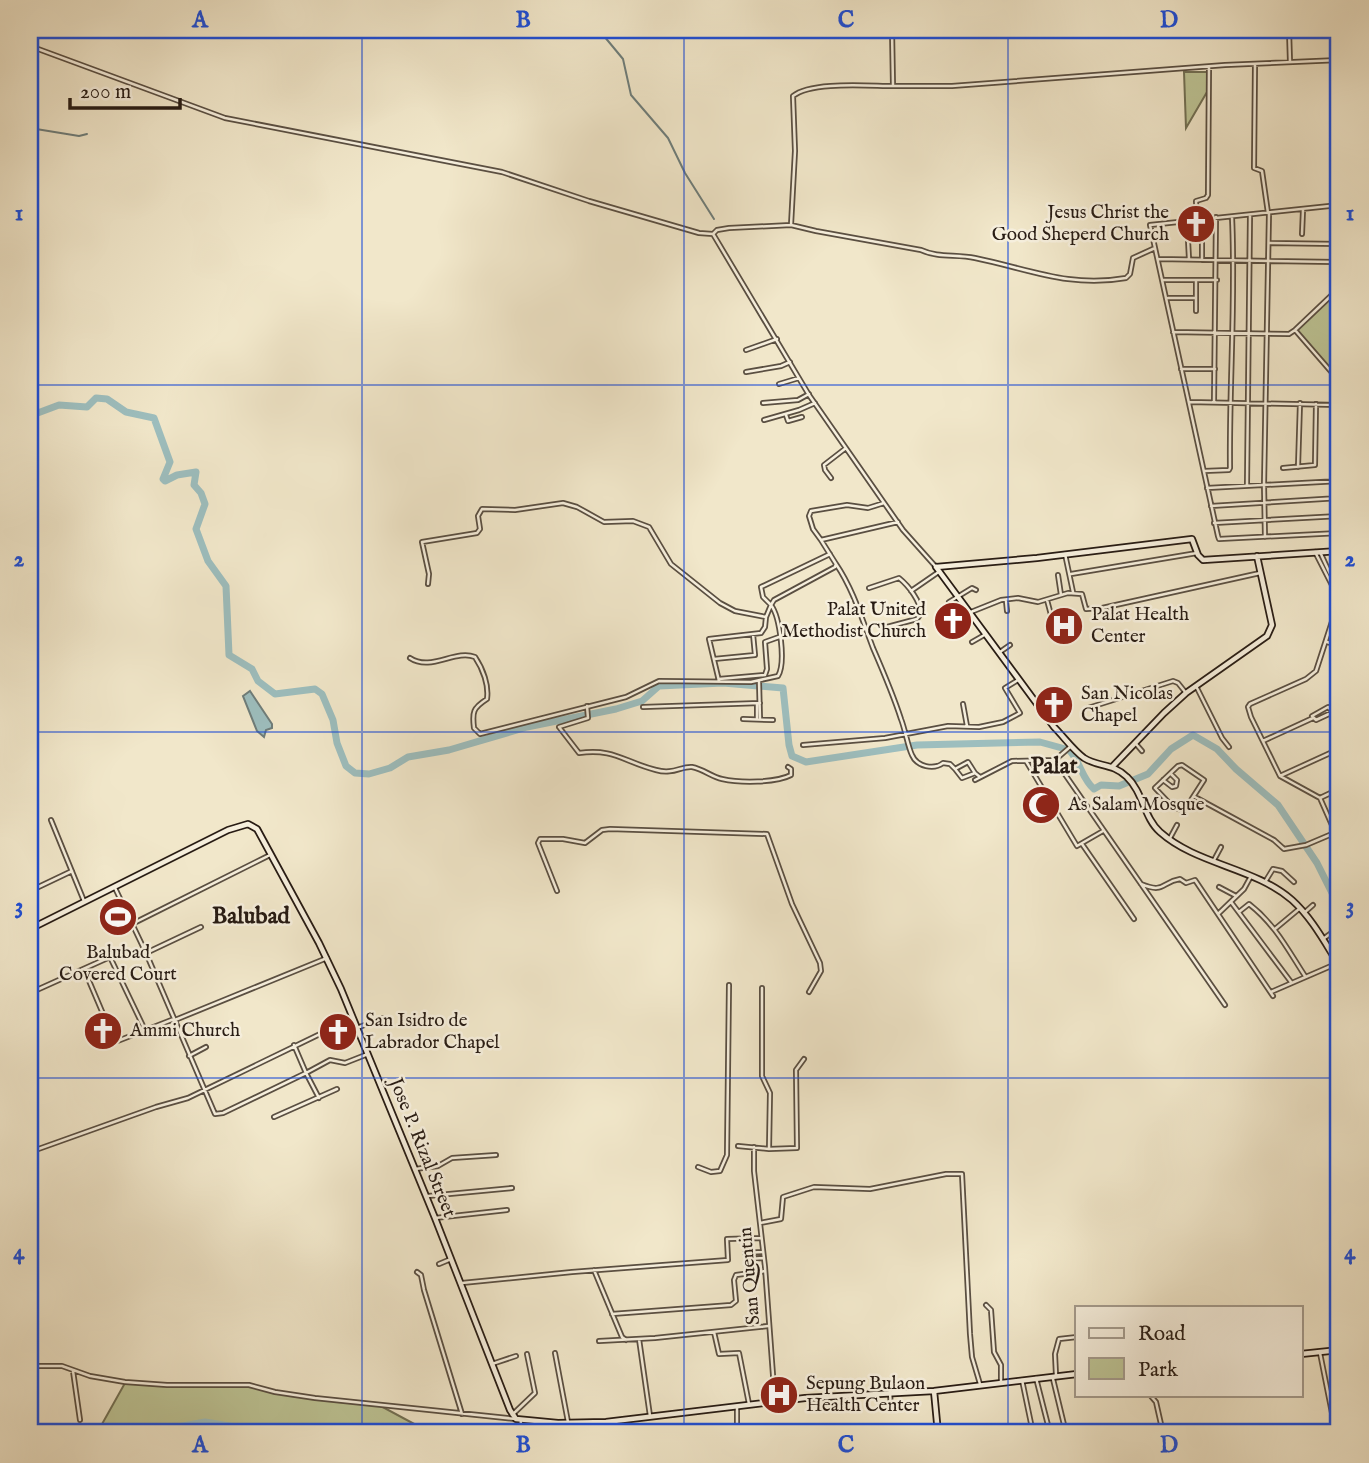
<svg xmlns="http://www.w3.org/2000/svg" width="1369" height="1463" viewBox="0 0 1369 1463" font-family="'IM FELL English',serif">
<rect width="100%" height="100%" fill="#f1e7ca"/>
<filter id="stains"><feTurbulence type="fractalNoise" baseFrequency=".00286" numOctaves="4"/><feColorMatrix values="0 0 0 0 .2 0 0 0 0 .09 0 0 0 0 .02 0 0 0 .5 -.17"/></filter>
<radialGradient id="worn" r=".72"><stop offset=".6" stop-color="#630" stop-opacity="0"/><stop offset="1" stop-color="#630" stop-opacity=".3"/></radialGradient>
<path fill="#bdc495" stroke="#727054" stroke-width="2" d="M1184,72H1207V92L1186,128Z
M1339,262V370L1334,375L1295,330L1335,292Z
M125,1383L168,1386H247L308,1397L379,1405L431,1433H97Z"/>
<path fill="#9dbebe" stroke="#6e7d7a" stroke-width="2" d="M250,691L272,724V728L266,730L264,737L257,731L243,696Z"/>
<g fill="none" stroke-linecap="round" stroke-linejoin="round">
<path stroke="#6e7d7a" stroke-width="2" d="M599,30L623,59L631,95L668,138L685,173L714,219
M30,128L79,136L87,134"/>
<path stroke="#9dbebe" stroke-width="7" d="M30,434L35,414L59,405L87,407L96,398L107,399L126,412L154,418L170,462L163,479L165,481L177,475L196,472L194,485L201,493L205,504L196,529L208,561L226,586L229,655L252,669L258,681L275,694L315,689L322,694L333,720L337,743L346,766L355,773L369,774L390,768L408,757L449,750L527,727L616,709L642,701L659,686L723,683L783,688L789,745L792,756L806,762L917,745L1040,742L1069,750C1080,761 1082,779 1094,789L1101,785L1119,786L1148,774L1171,749L1193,735L1217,749L1236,769L1278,805L1317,863L1339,907
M145,1433L205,1422L273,1433"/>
<g stroke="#5a4f42" stroke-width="6">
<path id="street" d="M1289,30L1290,62
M30,46L225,118L502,172L589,201L699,233L713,234L717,230L729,228L791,225L816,231L921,250C938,258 956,254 975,258C1029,269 1069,288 1126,278L1130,274L1133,258L1155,248
M1255,65L1254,168L1262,171L1268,213
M893,86H952L1225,65L1339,60
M1339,205L1150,225L1218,536L1219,539L1339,533
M1202,219V260
M1187,220L1189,259
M1197,220L1196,201L1206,198L1208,195L1209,67
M791,225L795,151L793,96C811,81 869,86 893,86L892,30
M713,234L809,395L903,530L936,567
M1302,234L1303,210
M1269,243L1339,244
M1158,259L1336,262
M1162,280H1217
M1168,298H1196
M1196,311V280
M1295,330L1334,375L1333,498
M1173,332L1289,334L1295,330L1335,292L1338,262L1337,206
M746,350L777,339
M1181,369H1215
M746,372L781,366L790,362
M1334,375L1339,370
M779,384L799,378
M1189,402L1339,405
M1214,402L1216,217
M763,403L798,400L809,394
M786,415L788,421L802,417
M764,420L799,410L815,403
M1298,467L1300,403
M1283,468L1315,465L1316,404
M1204,471L1229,470L1230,468C1229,384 1236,300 1232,217
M831,478L825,470L824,465L846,448
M1247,485L1250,215
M1207,488L1339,481
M1211,506L1339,498
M1214,523L1339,516
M1265,537L1264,485L1269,213
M821,540L813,529L809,516L811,511L847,505L868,508L884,503
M1315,552L1339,599
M1320,552L1339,593
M1065,554L1073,592
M836,564C853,589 862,619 873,648C883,671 893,694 901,719C905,729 908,747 912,755C917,767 934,770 943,763L950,764L955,769
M1071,574L1197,553
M1058,575L1061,595
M428,584L429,574L422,542L477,533L480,529L478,516L482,509L515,510L563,503L577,507L604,522L633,521L649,527L671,564L720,603L735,611L766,617L771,605L763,597L761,587L830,554
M869,588L899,578C909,586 921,602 921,614L917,619L887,627
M911,591L940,571
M1336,594L1337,606
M1047,600L1054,626
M1339,600L1316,671L1306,679L1250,704L1248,707L1251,717L1280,776L1320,798L1339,841
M1006,601L1007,611
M949,602L972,588L976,590
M971,612L1001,600L1018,598L1038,602L1068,593L1082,594L1086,609L1102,608L1260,573
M972,642L986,634
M1327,642L1339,646
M1000,652L1010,645
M410,658C431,672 455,649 475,657C483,669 489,685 487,699C473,708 472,712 474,728L480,734L626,697L659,681L751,682L778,676C786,663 780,617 771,605L774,600L835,567L836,564L821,540L898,522
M714,659L755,655L753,634
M719,679L765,675L767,669L765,642L779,637
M719,681L709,639L761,633L765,627L766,617
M759,681L760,719
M1196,686L1222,738L1229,747
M757,704V718
M963,704L967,726
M587,706L588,718L559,727L579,753C614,748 624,762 656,770C673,775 681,766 692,767C703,769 712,777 722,779C740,783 776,783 791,775V769L788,767
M643,707L760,703
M1088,708L1173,681L1178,683L1186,693
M1331,710V713L1316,720L1312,716L1328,707L1331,710L1339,706
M743,719L773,720
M1263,741L1313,718
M1136,744L1142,751
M803,745L885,738L948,726L979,727L1003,722L1020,713L1005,688L1018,680
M1055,760L1225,1005
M1026,761L1077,846L1103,831
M1182,765L1204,780L1184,811L1173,807L1155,788L1178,766Z
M975,773L962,778L955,769L968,762L975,773L980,777
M1280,776L1339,749
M975,780L1012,761L1055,760L1070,747
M1163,780L1172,787L1176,786L1177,780L1171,774
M1195,797L1274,840L1284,849L1306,845L1339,831
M1320,798L1339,789
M51,820L84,901
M1170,838L1177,825
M1082,844L1134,919
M1214,860L1221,847
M1265,882L1273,869L1282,871L1294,882
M1141,884C1165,894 1161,882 1180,879L1186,883L1195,880L1273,996
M1219,887L1236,896
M115,888L146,953L215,1114L223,1113L306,1073L319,1098
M30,891L72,871
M557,891L538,843L540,839H563L585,843L602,830L610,829L767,834L792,904L820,963L821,971L809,992
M1231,902L1291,982
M1239,912L1249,904C1275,924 1288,950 1305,976
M1304,913L1313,905
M1218,914L1244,889L1250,878
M132,924L270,855
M1275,929L1299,909
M1323,939L1337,929
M146,953L201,927
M84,969L115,1042L174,1019
M762,988V1076L770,1093L769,1149
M1271,992L1338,963
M30,993L110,957L145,1030
M175,1020L327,958
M357,1028L382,1018
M294,1045L306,1073L330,1060L345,1063L368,1054
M189,1056L206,1047
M274,1117L337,1089
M738,1146L769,1149L797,1148L796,1070L804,1059
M754,1147V1171L765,1267L775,1402
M30,1152L156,1107L188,1098L353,1018
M698,1167L711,1172L720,1171L727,1155L729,985
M415,1169L438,1166L452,1158L496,1155
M428,1196L512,1188
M435,1218L507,1210
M760,1223L781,1219L783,1197L814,1187L870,1189L946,1174H962L970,1334L972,1357L980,1384
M745,1253L762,1252
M749,1259L763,1258
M439,1264L451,1259
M594,1270L622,1337L626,1340
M417,1272L421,1275L424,1290L462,1414
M462,1283L572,1272L728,1260L727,1239L761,1238
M986,1305L991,1310L994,1352L1001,1365V1383
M612,1314L731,1305L736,1301L734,1280L736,1275L765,1271
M714,1332L719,1354L739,1353L749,1404
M639,1339L650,1416
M599,1341L655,1338L768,1326
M555,1353L568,1422
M1320,1353L1336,1433
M492,1364L516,1356
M30,1366H62L90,1376L125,1382L167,1385H249L275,1392L315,1398L516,1419
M73,1371L80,1420
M1056,1375L1055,1354L1059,1339L1077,1337
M1036,1378L1050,1433
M1053,1379L1066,1433
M1022,1380L1033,1433
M890,1392L891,1410
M1150,1395L1156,1402L1163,1433
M737,1407V1433
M512,1415L535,1393L527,1354
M558,1423V1433
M520,1433L521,1420
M902,1433L937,1429
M1002,1433L1032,1428"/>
</g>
<g stroke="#281c14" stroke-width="8">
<path id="secondary" d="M936,567L1054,727C1064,737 1073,750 1084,758C1098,767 1113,763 1127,777C1143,792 1144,818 1160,832C1197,865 1254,867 1292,900C1312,918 1325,943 1339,965
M936,567L1037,558L1192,539L1198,555L1203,560L1339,551
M1113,766L1164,713L1186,693L1267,636L1272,625L1257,556
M30,929L228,830L248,824L257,829L319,943L341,989L435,1218L510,1410L516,1419L558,1423L606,1422L805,1398L934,1391L1077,1374
M1301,1354L1339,1350
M934,1391L938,1433"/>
</g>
<use href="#street" stroke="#f6efdd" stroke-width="2.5"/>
<use href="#secondary" stroke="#f6efdd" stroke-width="4.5"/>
</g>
<path fill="none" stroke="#1d4ed8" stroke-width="2" stroke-opacity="0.55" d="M362,30V1433M684,30V1433M1008,30V1433M30,385H1339M30,732H1339M30,1078H1339"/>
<defs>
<g id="church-disc" transform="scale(2.0125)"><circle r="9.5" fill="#8f2418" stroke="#f6efdd"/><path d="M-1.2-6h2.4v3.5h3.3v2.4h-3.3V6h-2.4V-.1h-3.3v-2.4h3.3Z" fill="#fff"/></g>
<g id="hospital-disc" transform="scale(2.0125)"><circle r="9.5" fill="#8f2418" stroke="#f6efdd"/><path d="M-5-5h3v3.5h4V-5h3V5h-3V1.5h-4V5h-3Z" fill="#fff"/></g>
<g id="mosque-disc" transform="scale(2.0125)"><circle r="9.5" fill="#8f2418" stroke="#f6efdd"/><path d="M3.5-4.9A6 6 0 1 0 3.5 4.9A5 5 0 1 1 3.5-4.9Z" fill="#fff"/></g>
<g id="stadium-disc" transform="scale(2.0125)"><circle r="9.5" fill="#8f2418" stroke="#f6efdd"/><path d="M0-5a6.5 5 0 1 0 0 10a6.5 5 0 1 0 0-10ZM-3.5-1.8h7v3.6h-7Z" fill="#fff"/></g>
</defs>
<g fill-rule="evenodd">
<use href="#church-disc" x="1196" y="224"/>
<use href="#church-disc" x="953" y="621"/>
<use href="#hospital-disc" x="1064" y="626"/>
<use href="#church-disc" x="1054" y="705"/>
<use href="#mosque-disc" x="1041" y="805"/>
<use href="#stadium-disc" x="118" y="917"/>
<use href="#church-disc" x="103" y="1031"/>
<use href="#church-disc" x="338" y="1032"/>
<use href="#hospital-disc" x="779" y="1395"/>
</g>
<g text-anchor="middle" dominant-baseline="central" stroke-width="5" stroke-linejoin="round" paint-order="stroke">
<g font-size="19" fill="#281c14" stroke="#f6efdd" text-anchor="start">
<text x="1169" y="213" text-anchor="end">Jesus Christ the<tspan x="1169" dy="22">Good Sheperd Church</tspan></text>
<text x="926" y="610" text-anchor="end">Palat United<tspan x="926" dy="22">Methodist Church</tspan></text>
<text x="1091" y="615">Palat Health<tspan x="1091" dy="22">Center</tspan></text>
<text x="1081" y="694">San Nicolas<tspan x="1081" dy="22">Chapel</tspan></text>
<text x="1068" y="805">As Salam Mosque</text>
<text x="118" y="953" text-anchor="middle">Balubad<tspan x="118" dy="22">Covered Court</tspan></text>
<text x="365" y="1021">San Isidro de<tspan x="365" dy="22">Labrador Chapel</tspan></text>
<text x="130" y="1031">Ammi Church</text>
<text x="806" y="1384">Sepung Bulaon<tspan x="806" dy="22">Health Center</tspan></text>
</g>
<g font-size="19" fill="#281c14" stroke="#f6efdd">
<text transform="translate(422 1148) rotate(68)">Jose P. Rizal Street</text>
<text transform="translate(750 1276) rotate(-95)">San Quentin</text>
</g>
<g font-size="23" font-weight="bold" fill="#281c14" stroke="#f6efdd">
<text x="1054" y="766">Palat</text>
<text x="251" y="916">Balubad</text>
</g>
</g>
<rect width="1369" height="1463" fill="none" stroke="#f1e7ca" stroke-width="77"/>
<rect x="1075" y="1306" width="228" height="91" fill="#f6efdd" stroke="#a49b8d" stroke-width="2"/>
<rect x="1089" y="1328" width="35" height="10" fill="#f6efdd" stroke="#a49b8d" stroke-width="2"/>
<text x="1138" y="1340" font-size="21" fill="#281c14">Road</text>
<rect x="1089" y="1358" width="35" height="21" fill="#bdc495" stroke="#a49b8d" stroke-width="2"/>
<text x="1138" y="1376" font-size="21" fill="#281c14">Park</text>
<path d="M70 98v10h110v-10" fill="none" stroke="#281c14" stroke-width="3.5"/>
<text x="80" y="98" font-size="21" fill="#281c14" stroke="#f6efdd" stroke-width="5" paint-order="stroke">200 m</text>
<rect x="38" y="38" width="1292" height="1386" fill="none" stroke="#1d4ed8" stroke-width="2.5"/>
<g font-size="23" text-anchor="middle" font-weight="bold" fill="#1d4ed8">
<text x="200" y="27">A</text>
<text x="523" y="27">B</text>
<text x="846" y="27">C</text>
<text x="1169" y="27">D</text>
<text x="19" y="220">1</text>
<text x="1350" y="220">1</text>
<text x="19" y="566">2</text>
<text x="1350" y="566">2</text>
<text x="19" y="913">3</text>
<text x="1350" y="913">3</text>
<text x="19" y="1259">4</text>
<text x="1350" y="1259">4</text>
<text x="200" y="1452">A</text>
<text x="523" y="1452">B</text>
<text x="846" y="1452">C</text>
<text x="1169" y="1452">D</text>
</g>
<rect width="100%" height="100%" filter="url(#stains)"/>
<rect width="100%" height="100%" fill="url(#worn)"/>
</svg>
